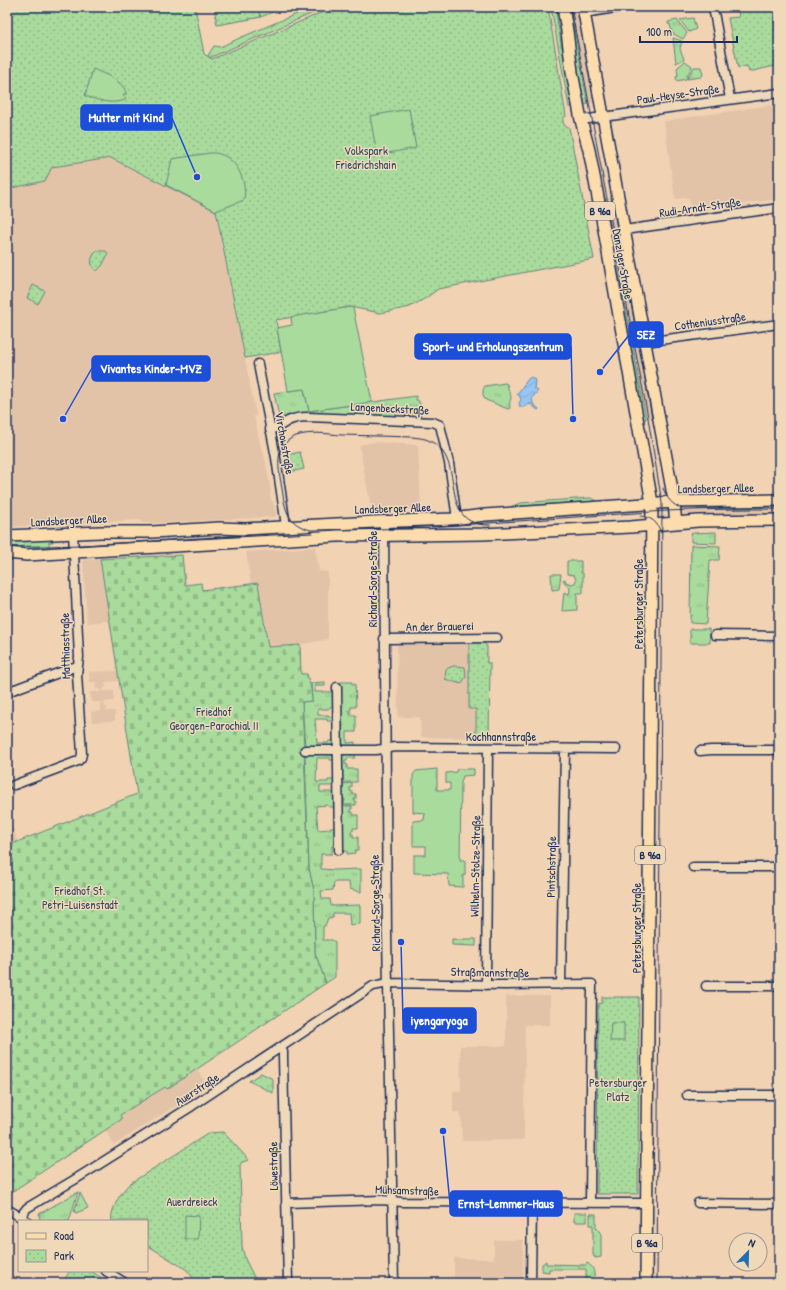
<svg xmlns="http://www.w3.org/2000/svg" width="786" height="1290" viewBox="0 0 786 1290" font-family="'Patrick Hand',sans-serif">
<defs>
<pattern id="grass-tufts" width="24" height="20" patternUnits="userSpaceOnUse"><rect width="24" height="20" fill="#a9db9c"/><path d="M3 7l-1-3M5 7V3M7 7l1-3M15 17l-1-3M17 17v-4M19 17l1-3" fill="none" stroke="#91bc89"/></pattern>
<pattern id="cemetery-stones" width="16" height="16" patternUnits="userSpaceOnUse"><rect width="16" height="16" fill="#a9db9c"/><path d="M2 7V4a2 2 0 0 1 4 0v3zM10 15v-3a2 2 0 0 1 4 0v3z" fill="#91bc89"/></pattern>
<pattern id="park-dots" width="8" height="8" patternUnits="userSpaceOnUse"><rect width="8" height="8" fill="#a9db9c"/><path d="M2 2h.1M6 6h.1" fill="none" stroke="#91bc89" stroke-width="1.8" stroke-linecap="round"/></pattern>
<pattern id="water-waves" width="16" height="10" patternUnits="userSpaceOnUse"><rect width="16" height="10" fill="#97c6f2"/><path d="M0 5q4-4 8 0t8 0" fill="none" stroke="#82aad2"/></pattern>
</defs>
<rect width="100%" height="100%" fill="#f1d2b2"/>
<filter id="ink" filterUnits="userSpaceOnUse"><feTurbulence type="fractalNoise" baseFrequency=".025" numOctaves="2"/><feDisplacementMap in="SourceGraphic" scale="8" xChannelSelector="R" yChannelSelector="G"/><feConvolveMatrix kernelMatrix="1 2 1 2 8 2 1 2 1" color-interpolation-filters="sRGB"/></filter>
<g filter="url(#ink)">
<path fill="#e3c3a8" d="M570,7H577L594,103L588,104Z
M779,104V199L691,211L689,198L675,199L664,121Z
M111,158L216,211L256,415L254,416L262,452H263L265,458L271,492L270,493L271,501H273L276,514L275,517L158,523H142L140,520L7,527V189L45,181L52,167Z
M611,197L652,418L646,419L605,198Z
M374,442L418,445L421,509L372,512L359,445Z
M779,507V513L684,515V508Z
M315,547L319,571L328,572V639L300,645L268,647L258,584H251L246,552Z
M100,559L110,621L87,623L83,560Z
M401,643H469V708L476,709V738L421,737L420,717H398L397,646Z
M118,671L119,681L105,682L106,688H104L103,691H114V701L104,702L105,707H107V710L105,711H115V721L92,722L91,712L101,711L100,702H91L90,692H100V689H96L95,683L99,682H90L89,672Z
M7,813L18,842L7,846Z
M506,996H550V1025H525L524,1140L462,1141L461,1118L460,1117L459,1112H453V1091H461L460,1046H506Z
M197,1069L207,1086L114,1145L105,1130L122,1119L120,1115L165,1087L167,1089Z
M494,1240H523V1276H499V1283H454V1258L494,1259Z"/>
<path fill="url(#grass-tufts)" stroke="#62857d" d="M257,7H284L261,17L220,24Z
M313,7H327L209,58L207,57L214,46L220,47L242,37Z
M551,7H555L572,107H569Z
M566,7H570L588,104L585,105Z
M693,18L696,29L689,32L680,20Z
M677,20L687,33L683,39L672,33L670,24H668V22Z
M673,38L682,41L680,49L684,59L676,63Z
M685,61L692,66L686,79L677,81L676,77L678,76L677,68Z
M694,67H701L703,75L701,77L687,79Z
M615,196L640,330L636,331L611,197Z
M605,198L630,332L626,333L601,199Z
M637,335H640L656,417L652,418Z
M631,336L646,419L642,420L627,337Z
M505,383L507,384C507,389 511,393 511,398C510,402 509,403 510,408L508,409L486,400C482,397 482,390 485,386Z
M304,389L309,411L416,396V400H418L420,404L421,419H419V414L396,413L395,418L303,414L280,422L274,393Z
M590,498L598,501L510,507L520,503Z
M779,505V507L697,509V506Z
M716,532V543L691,542V534L693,533Z
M51,538L53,542H49V548L7,549V539Z
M691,545L720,546L719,560H710L706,624L690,623Z
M567,561H581V573H583V593H577V610L562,611L564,592L569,594L570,590L569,586L565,583L563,580L565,579L566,582L571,584L575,583L576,580L574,575L567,574Z
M551,574H561L559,589L552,590Z
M690,629H709L710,643H690Z
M325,682V686H315V692H332L334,694V704L328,709H318V715H328L334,719V721H327V719H315L317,743H328L329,741H335V747H305L302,702L312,701L311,683Z
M340,682H352V684H355L356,707H351V710H349V712H351V715H356V732H347V743L355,742V747H343L341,745Z
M355,753V758H347V761H345V764H347V769H357V782H341V757L342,754Z
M305,754H335V760H330V758H317L316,782H328V780H335V783L331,786H320V792H331L336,796V807H329L328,805L316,806L318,830L330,829V827H336V846H332V854H321V869L335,870L361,869V892L350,889L349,882H334L333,890L321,891L322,899H330L331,906L360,905V924L350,925L349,913H333V917L328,918L325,926H323V940H332L335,942V977L326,983L315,953L314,891L309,869Z
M352,783V787H350V791H352V794H356V799H354V801H356V805H342V804H344L345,799H342L341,784Z
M342,806H352V809H350V812H353V815H358V828H353V831H351V834H353V837H358V850H355V853L347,854V851H343Z
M452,939H455L456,940H464V939H476V946L452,945Z
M261,1073L273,1079V1093L249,1081Z
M78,1192L69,1221H41L40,1220L39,1214Z
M80,1193L88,1208L76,1213L74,1212Z
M574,1213H587V1222H574Z
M590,1214H596V1227L601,1234V1257L595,1258L593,1255V1225H590Z
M546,1261V1264L586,1265L587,1263C595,1267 594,1274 595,1283H586V1269H549V1272L542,1271V1264Z"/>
<path fill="url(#cemetery-stones)" stroke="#62857d" d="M182,555L185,585L201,583L202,590L258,583L268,647L300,645L301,674H307L311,689L312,701L302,702L309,869L314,891L315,953L326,983L167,1089L165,1087L120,1115L122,1119L7,1195V846L137,794L100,559Z"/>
<path fill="url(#park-dots)" stroke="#62857d" d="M7,7H195L204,54L212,59L335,7H548L566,116L563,118V122L565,126L569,127L594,259L438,289L426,298L410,307L391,311L380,313L350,307L276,320L281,352L245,358L216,211L111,158L52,167L45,181L7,189Z
M214,7H257L261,17L217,25Z
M764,7H772L779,45V65L749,72L747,66L738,68L728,18L739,17L738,11Z
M96,251H106L108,254L102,266L98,270L96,271C89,264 91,257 96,251Z
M33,285L45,291L38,304L27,298Z
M300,452L304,469L290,472L286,455Z
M469,643H484L487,646V663H490L489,738H476V709H469Z
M453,666L465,667L466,677L461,684L445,679L446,669Z
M602,997H639L638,1194H597L598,1004L602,1003Z
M223,1132L249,1160L242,1162L240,1165L242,1246L245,1259L257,1283H197L187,1270L147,1245V1221H112C109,1211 122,1191 129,1184L209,1133Z
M70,1271H91L109,1283H62Z"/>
<path fill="#a9db9c" stroke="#62857d" d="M93,69C104,74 125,81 126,94H124L123,96L126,98L125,100C111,105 98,100 85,96Z
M409,109L416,148L377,155L370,116Z
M210,153C234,151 248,180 244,200L216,211L166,185L172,159Z
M350,307L353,308L372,402L309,411L304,389L288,391L277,328L292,325L291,317Z
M437,769V790H450V783H446V773L456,772L457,769H474V775L463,776L461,782L460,860H465V875H463V887L449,886L448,874L414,873V855H426V846H413V821L424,820L425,813L413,812V775L416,771Z
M611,1023H624V1041H610Z
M185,1215L199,1216L198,1239H185Z"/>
<path fill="url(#water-waves)" stroke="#658ab7" d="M531,377L535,380L534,388L538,391L532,398L533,404L539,409L538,410L530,404L527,405L524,407H520L519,403L521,400L520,397L517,394L528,379Z"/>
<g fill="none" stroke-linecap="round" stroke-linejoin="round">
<g stroke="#1b2f5e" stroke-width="11">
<path id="minor" d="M713,7L730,99
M584,13L622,7
M581,120L779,93
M624,230L779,208
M645,342L779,324
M258,364L276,458L286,526
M270,430C279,428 281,425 288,421C294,418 301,417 308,417L433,422L440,425L449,463L457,519
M384,522L387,935L394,1283
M715,635L779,636
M384,639L497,638
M337,687L339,850
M7,692L77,666
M305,750H376L395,747L616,749
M700,751L711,750H779
M14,785L78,761L81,758L82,754L77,674L79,657L73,533
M693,867H779
M486,985L488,748
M561,985L565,749
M706,986H779
M281,1048L283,1052V1057L288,1283
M687,1095H779
M286,1203L382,1200L402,1202L647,1203
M698,1203L779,1204
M7,1209L27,1221
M20,1217L27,1208L74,1180L192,1106L373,986L388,983L504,985L592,984L590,1203
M106,1271L125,1283
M531,1283L532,1203"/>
</g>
<g stroke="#1b2f5e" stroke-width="14">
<path id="major" d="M563,7L567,31L572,72L581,120L589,150L603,224L652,503L646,1283
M583,7L673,495L676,523
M7,536L100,532H152L219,528L245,529L374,522L452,519L485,515L674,502L779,500
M7,553L27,555L337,536L482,534L631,527L698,521L779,520"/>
</g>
<use href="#minor" stroke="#f0d9b9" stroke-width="8"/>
<use href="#major" stroke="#fcdcac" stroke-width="11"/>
<path stroke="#1b2f5e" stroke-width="1" d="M571,7L647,412L662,503L657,1283
M663,488C667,499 672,505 683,509
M640,516C651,517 658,522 661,533
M490,525C435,526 469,460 430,441C425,438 419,438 412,437C389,436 365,436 342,435C327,434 311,431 296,436C290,438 286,442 282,447C275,461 281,480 283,495C286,515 291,525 311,530C342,529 372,530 402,528C490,524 579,516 667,511C704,509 742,509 779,509
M7,547L82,545L313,533"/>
</g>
</g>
<g text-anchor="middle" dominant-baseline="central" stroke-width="3" stroke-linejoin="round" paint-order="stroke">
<g fill="#f0d9b9" stroke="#5b6279" stroke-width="1">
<rect x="585" y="202" width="30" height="18" rx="3"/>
<rect x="635" y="846" width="30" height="18" rx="3"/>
<rect x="632" y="1234" width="30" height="18" rx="3"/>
</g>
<g font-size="11" font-weight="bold" fill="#1b2f5e">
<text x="600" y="211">B 96a</text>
<text x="650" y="855">B 96a</text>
<text x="647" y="1243">B 96a</text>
</g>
<g font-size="12" fill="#1b2f5e" stroke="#f0d9b9">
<text transform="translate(678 94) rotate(-8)">Paul-Heyse-Straße</text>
<text transform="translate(700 207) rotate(-8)">Rudi-Arndt-Straße</text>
<text transform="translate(623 264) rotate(80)">Danziger Straße</text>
<text transform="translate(710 321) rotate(-8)">Cotheniusstraße</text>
<text transform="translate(390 408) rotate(3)">Langenbeckstraße</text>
<text transform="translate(285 443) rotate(80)">Virchowstraße</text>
<text transform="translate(716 488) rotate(-1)">Landsberger Allee</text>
<text transform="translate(393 508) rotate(-2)">Landsberger Allee</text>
<text transform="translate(69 520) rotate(-3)">Landsberger Allee</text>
<text transform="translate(372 579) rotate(-90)">Richard-Sorge-Straße</text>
<text transform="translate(638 604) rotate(-90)">Petersburger Straße</text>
<text transform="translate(440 626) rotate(-1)">An der Brauerei</text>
<text transform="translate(65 646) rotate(-91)">Matthiasstraße</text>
<text x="501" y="736">Kochhannstraße</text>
<text transform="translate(475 866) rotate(-89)">Wilhelm-Stolze-Straße</text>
<text transform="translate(551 867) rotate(-89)">Pintschstraße</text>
<text transform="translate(375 903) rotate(-91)">Richard-Sorge-Straße</text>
<text transform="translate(636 928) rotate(-90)">Petersburger Straße</text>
<text transform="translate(490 972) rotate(1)">Straßmannstraße</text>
<text transform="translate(197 1089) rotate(-33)">Auerstraße</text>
<text transform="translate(273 1166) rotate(-91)">Löwestraße</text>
<text transform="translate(407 1190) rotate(2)">Mühsamstraße</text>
</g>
<g font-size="12" fill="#304967" stroke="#f0d9b9">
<text x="366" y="150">Volkspark<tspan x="366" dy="14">Friedrichshain</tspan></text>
<text x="214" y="711">Friedhof<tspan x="214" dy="14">Georgen-Parochial II</tspan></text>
<text x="80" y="890">Friedhof St.<tspan x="80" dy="14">Petri-Luisenstadt</tspan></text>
<text x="618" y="1082">Petersburger<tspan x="618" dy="14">Platz</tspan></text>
<text x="192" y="1201">Auerdreieck</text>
</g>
</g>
<path fill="none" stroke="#1d4ed8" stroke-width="1.5" d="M197 177L172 118M600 372L629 335M573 419L571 346M63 419L92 368M401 942L403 1020M443 1131L450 1204"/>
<g fill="#1d4ed8" stroke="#f0d9b9" stroke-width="1.5">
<circle cx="197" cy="177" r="4"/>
<circle cx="600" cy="372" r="4"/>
<circle cx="573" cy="419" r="4"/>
<circle cx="63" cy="419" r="4"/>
<circle cx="401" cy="942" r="4"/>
<circle cx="443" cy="1131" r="4"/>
</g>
<g fill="#1d4ed8" stroke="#1d4ed8" stroke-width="1.5">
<rect x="81" y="105" width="91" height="25" rx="4"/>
<rect x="629" y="322" width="34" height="25" rx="4"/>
<rect x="415" y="334" width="156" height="25" rx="4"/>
<rect x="92" y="356" width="118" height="25" rx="4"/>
<rect x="403" y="1008" width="73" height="25" rx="4"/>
<rect x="450" y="1191" width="112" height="25" rx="4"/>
</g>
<g font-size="13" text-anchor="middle" font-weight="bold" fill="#fff">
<text x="126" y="122">Mutter mit Kind</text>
<text x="646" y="339">SEZ</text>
<text x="493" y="351">Sport- und Erholungszentrum</text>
<text x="151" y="373">Vivantes Kinder-MVZ</text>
<text x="439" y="1025">iyengaryoga</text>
<text x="506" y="1208">Ernst-Lemmer-Haus</text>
</g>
<rect width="786" height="1290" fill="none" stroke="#f0d9b9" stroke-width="24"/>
<rect x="12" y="12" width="762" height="1266" fill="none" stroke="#1b2f5e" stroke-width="1.5" filter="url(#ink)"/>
<rect x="18" y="1220" width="130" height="52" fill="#f0d9b9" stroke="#9b9595"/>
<rect x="26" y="1233" width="20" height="6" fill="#fcdcac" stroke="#9b9595"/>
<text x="54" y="1240" font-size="12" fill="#1b2f5e">Road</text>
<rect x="26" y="1250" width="20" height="12" fill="url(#park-dots)" stroke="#9b9595"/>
<text x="54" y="1260" font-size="12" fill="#1b2f5e">Park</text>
<g transform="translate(748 1252) rotate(23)"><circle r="19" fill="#f0d9b9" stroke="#9b9595"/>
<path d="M0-3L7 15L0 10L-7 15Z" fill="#1f6fb2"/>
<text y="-6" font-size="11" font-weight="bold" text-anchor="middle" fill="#1b2f5e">N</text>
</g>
<path d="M640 36v6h97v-6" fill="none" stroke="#1b2f5e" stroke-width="2"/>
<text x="646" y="36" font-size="12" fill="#1b2f5e" stroke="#f0d9b9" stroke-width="3" paint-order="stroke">100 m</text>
</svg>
